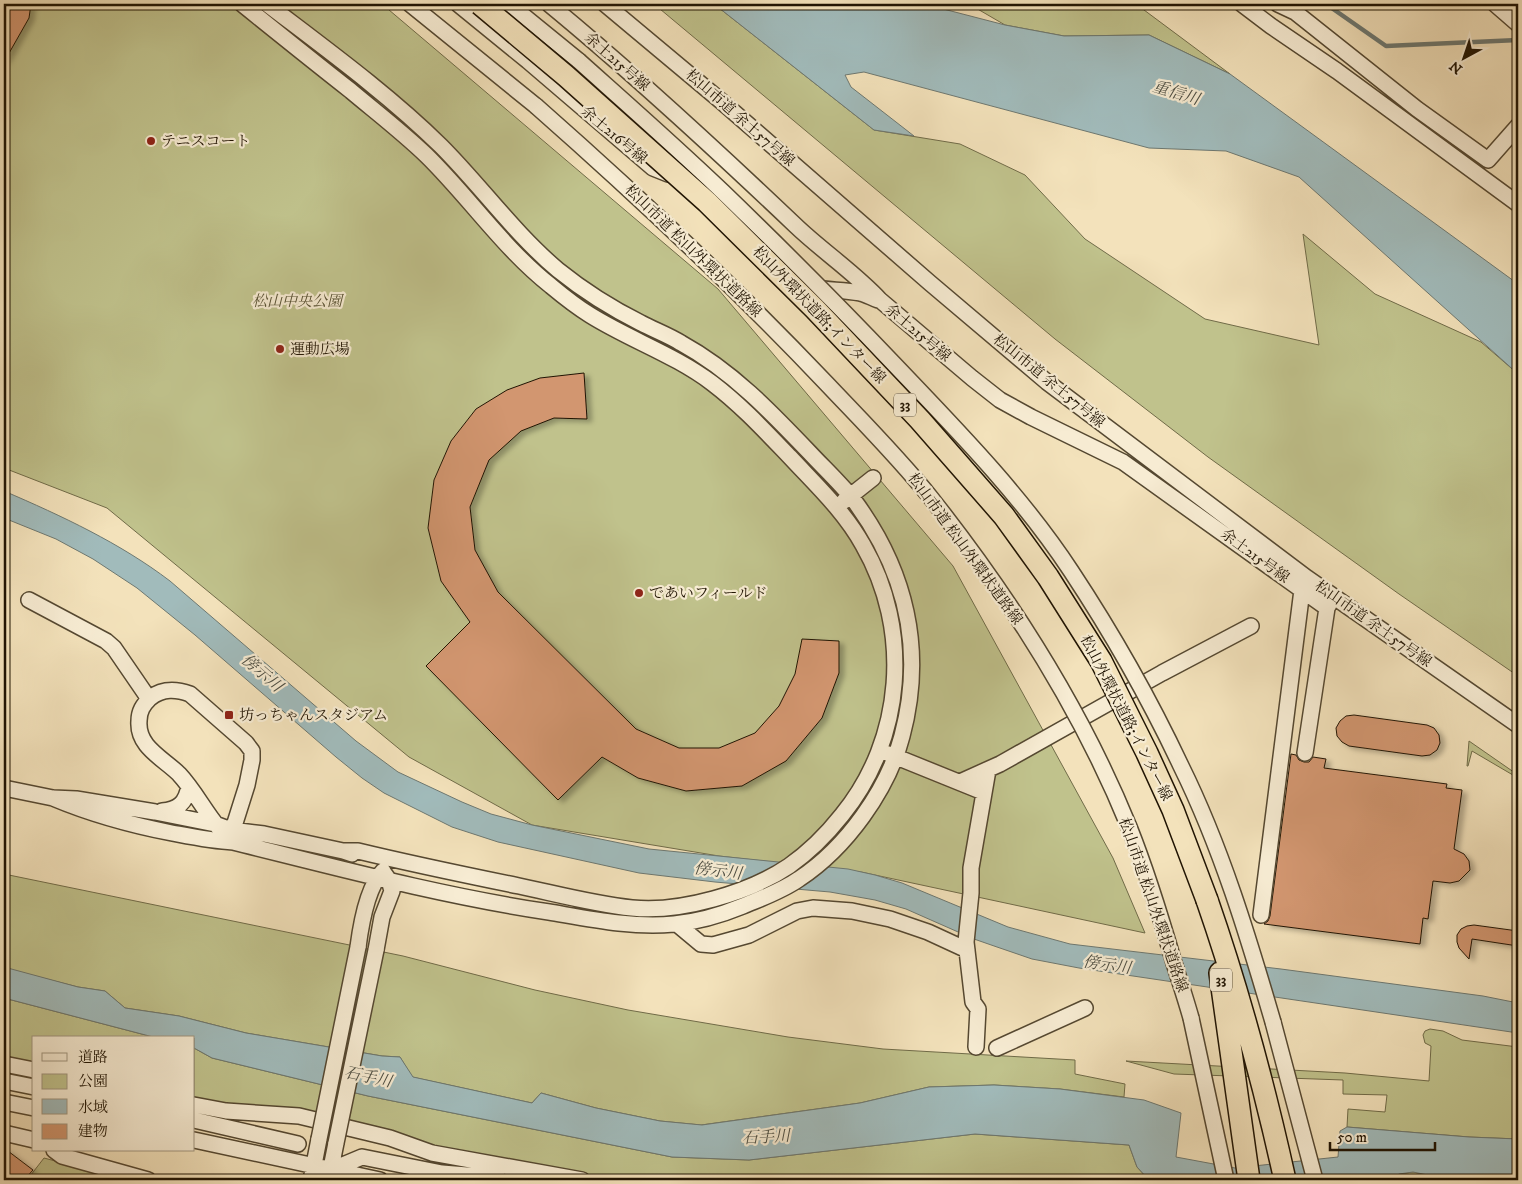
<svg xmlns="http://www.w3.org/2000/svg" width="1522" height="1184" viewBox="0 0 1522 1184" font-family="'IM FELL DW Pica','Noto Serif JP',serif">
<defs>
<filter id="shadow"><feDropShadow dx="5" dy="3" stdDeviation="2.5" flood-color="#0004"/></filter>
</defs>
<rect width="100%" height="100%" fill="#f3e2bb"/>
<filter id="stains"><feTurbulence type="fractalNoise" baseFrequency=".004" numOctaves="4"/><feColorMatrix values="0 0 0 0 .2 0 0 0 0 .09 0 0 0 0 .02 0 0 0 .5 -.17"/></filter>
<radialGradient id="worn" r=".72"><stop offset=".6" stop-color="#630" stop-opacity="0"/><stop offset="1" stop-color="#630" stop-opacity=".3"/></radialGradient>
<path fill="#c0c28c" stroke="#706b48" d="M4,4H382L718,289L953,566L1113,858L1145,933L861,872L719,856L532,825L409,757L107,508L4,468Z
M654,4H714L874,130L960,144L1025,175L1085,239L1205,319L1319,345L1303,234L1375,294L1481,342L1518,374V676L1399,594L1208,457L1055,339Z
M969,4H1136L1230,74L1149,35L1064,36L1005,25Z
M1469,741L1518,775V778L1472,751L1468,766H1467Z
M4,874L403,956L535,990L628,1010L788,1037L883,1049L1075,1060V1074L1125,1084L1124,1097L1060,1089L994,1085L929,1087L860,1103L701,1125L660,1121L596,1108L541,1093L532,1103L412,1077L400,1057L382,1056L246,1033L179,1016L125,1008L105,991L78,987L7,969L4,967Z
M4,998L157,1038H34V1063L4,1057Z
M1430,1029L1443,1031L1462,1040L1518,1047V1139L1469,1137L1347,1127L1348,1109L1385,1112L1387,1095L1343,1094V1080L1174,1074L1126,1061L1345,1073L1429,1081L1431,1046L1425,1043L1423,1035L1425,1031Z
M194,1048L212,1058L368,1096L672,1157L749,1160L975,1134L1129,1145L1137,1167L1149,1180H613L425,1145L389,1132L304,1109L224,1106L194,1099Z
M44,1158L127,1180H27Z
M1413,1172L1447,1179L1485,1180H1391L1399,1174Z"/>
<path fill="#a1bbbb" stroke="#6d7871" d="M714,4H924L1005,25L1064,36L1149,35L1230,74L1518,284V374L1299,177L1226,151L1149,148L864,72L845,75L851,87L914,136L874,130Z
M4,491C62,516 120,543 170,581L356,741L398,772L462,802L491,814L532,825L649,849L848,869L875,875L902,883L1008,927L1070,944L1281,969L1483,996L1518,1003V1033L1079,968L1032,959L997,947L974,939L906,909L875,900L830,892L715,882L639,873L498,842L452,827L384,793L362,778L336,757L195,635L137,588L93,559L56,539L4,518Z
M4,967L78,987L105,991L125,1008L179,1016L246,1033L382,1056L400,1057L413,1077L532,1103L541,1093L596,1108L660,1121L702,1125L860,1103L929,1087L994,1085L1060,1089L1144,1100L1181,1113L1176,1157L1235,1168L1338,1157L1340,1131L1347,1127L1469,1137L1518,1139V1174L1507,1180H1485L1447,1179L1413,1172L1399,1174L1391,1180H1149L1137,1167L1129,1145L975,1134L749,1160L672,1157L368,1096L212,1058L194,1048V1038H157L4,998Z"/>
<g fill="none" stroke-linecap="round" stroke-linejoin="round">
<path stroke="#6d7871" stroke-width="4.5" d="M1326,4L1386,46L1518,40"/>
</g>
<path fill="#d2966f" stroke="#201403" filter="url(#shadow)" d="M4,4H31L29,18L4,62Z
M584,373L587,419L554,418L521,431L489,460L470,507L475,550L498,592L636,729L679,748H719L755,733L779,706L795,674L802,639L839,641V673L822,718L786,761L742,786L686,791L638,778L602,757L558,800L426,666L470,622L441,581L428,528L434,480L451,441L476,409L507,390L540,378Z
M1354,715L1427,725L1434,728L1439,735L1440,743L1437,750L1430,755L1422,756L1349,746L1342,742L1337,736L1336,728L1340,721L1346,716Z
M1291,754L1296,755L1299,760L1304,762H1309L1313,757L1326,759L1324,768L1447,784L1446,788L1462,790L1454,849L1464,854L1469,861L1470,870L1459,881L1450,883L1433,881L1428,919L1423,918L1420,944L1264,924L1268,921L1270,916Z
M1474,925L1518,931V946L1472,939L1469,959L1459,948L1457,942V935L1461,929L1467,926Z
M4,1148L33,1170L24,1180H4Z"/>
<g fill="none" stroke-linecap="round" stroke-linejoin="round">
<g stroke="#554831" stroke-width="18">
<path id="minor" d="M242,4C278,33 314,62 351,91C376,112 402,132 426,155C469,197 503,248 551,286C563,296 577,307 590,315C630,340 675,355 712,383C741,405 765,431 790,457C816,485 844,511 863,545C912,630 904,739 842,815C827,834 809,852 789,866C749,893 680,913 632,908C594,904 557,894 519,886C465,875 412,864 358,851H343
M410,4L536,106
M458,4L528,61L653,168L668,174
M509,4L579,61
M549,4C634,74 715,149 795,225C822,251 854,272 880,300L972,378L1000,400L1031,417L1123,462L1327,608
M605,4L721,101L930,283L1047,382L1307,578L1518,725
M1242,4L1271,26L1337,71L1518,204
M1278,4L1295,12L1417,109L1488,160L1518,126
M1495,4L1518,24
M790,273C814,295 831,287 860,293C866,294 872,298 878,300
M844,501L873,478
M29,600L106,641L114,648L149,699
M1305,753L1327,608L1332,599
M889,754L983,792
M960,782L1000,764L1162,673L1251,626
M4,788L53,798L76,799L155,812L215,824L231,830L264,834L343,851L352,854
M53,798C91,814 131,825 172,833C193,837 212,841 233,842C338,868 442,896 549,912C590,919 632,928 674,924C697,922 721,915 743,906C762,898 782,891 799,879C846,848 888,790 902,736C925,650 906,570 853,499C840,483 824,468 810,453C771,412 732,371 681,343C668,335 654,330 641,323C611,308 584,291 558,270C514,233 481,186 441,146C388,94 326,49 267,4
M162,811C178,810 186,803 189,786
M218,827C204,810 194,790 179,774C163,758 137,747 139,721C139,711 143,705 150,698C163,688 176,689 190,694L246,743L252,751V760L247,785L235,823L225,835
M1261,915L1302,590L1306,582
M677,924L701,944L713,945L749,935L797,911L813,908L852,911L890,919L928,932L967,950
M358,947C361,924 367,887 383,871
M376,950L382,917L392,891L389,880L384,873
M1191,1018L1226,1180
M1273,1022L1315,1180
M976,1047L978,1009L973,1002L966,942L971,893V868L988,770
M997,1048L1085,1008
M4,1064L34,1070
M4,1081L34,1087
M4,1102L34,1108
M194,1105L226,1111L299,1116L390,1138L432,1153L582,1180
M194,1120L298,1144
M4,1133L34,1140
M194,1140L380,1180
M54,1150L62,1156L148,1180
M331,1170L362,1157L442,1173L479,1176L500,1180
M329,1178L336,1143
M311,1180L319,1139"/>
</g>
<g stroke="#201403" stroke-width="24">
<path id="highway" d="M1207,900C1239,992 1264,1085 1285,1180
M1220,973L1249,1180"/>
</g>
<use href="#minor" stroke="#f7ecd3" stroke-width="15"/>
<use href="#highway" stroke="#f3e2bb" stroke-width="21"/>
<g stroke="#554831" stroke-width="18" stroke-linecap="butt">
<path id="minor-bridge" d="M579,61C627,104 676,147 723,192C781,248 838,305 894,364C956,429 1021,495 1071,571C1112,633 1149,698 1181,766C1221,847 1248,936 1273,1022
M536,106C637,195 734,286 827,384C862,421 899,458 931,498C1010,598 1081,709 1129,827C1147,872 1161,918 1174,963C1180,982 1186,1000 1191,1018
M319,1139L358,947
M336,1143L376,950"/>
</g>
<g stroke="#201403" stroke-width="24" stroke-linecap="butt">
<path id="highway-bridge" d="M480,4L566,76L707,202L815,309L920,420L1004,516L1048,577L1101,661L1147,753L1173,810L1207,900"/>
</g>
<use href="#minor-bridge" stroke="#f7ecd3" stroke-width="15"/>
<use href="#highway-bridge" stroke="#f3e2bb" stroke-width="21"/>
</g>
<g fill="#8f2418" stroke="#f7ecd3" stroke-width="2">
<circle cx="151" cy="141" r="5"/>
<circle cx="280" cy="349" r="5"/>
<circle cx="639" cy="593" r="5"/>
<rect x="224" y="710" width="10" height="10" rx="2.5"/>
</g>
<g text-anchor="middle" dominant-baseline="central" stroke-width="4.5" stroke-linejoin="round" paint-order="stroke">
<g fill="#f7ecd3" stroke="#605541" stroke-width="1">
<rect x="894" y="393.5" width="22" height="23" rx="4"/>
<rect x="1210" y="968.5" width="22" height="23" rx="4"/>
</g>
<g font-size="14" font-weight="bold" fill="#201403">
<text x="905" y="405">33</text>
<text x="1221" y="980">33</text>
</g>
<g font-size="15" fill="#201403" stroke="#f7ecd3">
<text transform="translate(617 62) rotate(41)">余土215号線</text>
<text transform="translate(740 118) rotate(41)">松山市道 余土57号線</text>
<text transform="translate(614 135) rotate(40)">余土216号線</text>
<text transform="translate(693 251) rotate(44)">松山市道 松山外環状道路線</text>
<text transform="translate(819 315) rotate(46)">松山外環状道路;インター線</text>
<text transform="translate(918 333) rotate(40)">余土215号線</text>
<text transform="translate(1049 381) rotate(39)">松山市道 余土57号線</text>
<text transform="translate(965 549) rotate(54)">松山市道 松山外環状道路線</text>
<text transform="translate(1255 556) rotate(36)">余土215号線</text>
<text transform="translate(1373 624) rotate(35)">松山市道 余土57号線</text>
<text transform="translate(1126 718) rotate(63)">松山外環状道路;インター線</text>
<text transform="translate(1153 905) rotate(71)">松山市道 松山外環状道路線</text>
</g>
<g font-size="15" fill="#201403" stroke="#f7ecd3" text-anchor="start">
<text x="161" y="141">テニスコート</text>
<text x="290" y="349">運動広場</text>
<text x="649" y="593">であいフィールド</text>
<text x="239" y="715">坊っちゃんスタジアム</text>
</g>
<g font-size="15" font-style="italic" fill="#585133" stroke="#f7ecd3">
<text x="297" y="301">松山中央公園</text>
</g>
<g font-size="16" font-style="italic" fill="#4d4e43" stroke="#f7ecd3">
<text transform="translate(1176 93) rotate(17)">重信川</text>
<text transform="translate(262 673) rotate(41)">傍示川</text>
<text transform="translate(718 871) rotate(7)">傍示川</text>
<text transform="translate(1107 965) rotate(8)">傍示川</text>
<text transform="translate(368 1077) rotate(12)">石手川</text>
<text transform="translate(766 1137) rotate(-3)">石手川</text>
</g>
</g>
<rect width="1522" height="1184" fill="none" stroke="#f3e2bb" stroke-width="20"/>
<rect x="5" y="5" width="1512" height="1174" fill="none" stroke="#201403" stroke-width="2.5"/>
<rect x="10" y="10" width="1502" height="1164" fill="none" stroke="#201403"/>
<rect x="32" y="1036" width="162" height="115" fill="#f7ecd3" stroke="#a19680"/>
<rect x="42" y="1053" width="25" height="8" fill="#f7ecd3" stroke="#a19680"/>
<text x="78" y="1062" font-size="15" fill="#201403">道路</text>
<rect x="42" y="1074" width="25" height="15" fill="#c0c28c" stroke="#a19680"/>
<text x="78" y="1086" font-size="15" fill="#201403">公園</text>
<rect x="42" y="1099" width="25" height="15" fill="#a1bbbb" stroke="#a19680"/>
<text x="78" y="1112" font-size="15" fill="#201403">水域</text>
<rect x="42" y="1124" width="25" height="15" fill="#d2966f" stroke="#a19680"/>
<text x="78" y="1136" font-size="15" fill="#201403">建物</text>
<g transform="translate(1464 58) rotate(220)" stroke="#f7ecd3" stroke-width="4" paint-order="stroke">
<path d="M0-4L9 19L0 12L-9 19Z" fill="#201403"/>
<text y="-8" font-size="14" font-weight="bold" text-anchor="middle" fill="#201403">N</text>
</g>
<path d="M1330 1142v8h105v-8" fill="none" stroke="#201403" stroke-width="2.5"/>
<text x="1337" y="1142" font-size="15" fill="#201403" stroke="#f7ecd3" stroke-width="4" paint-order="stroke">50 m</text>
<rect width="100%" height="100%" filter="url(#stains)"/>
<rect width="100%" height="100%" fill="url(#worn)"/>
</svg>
